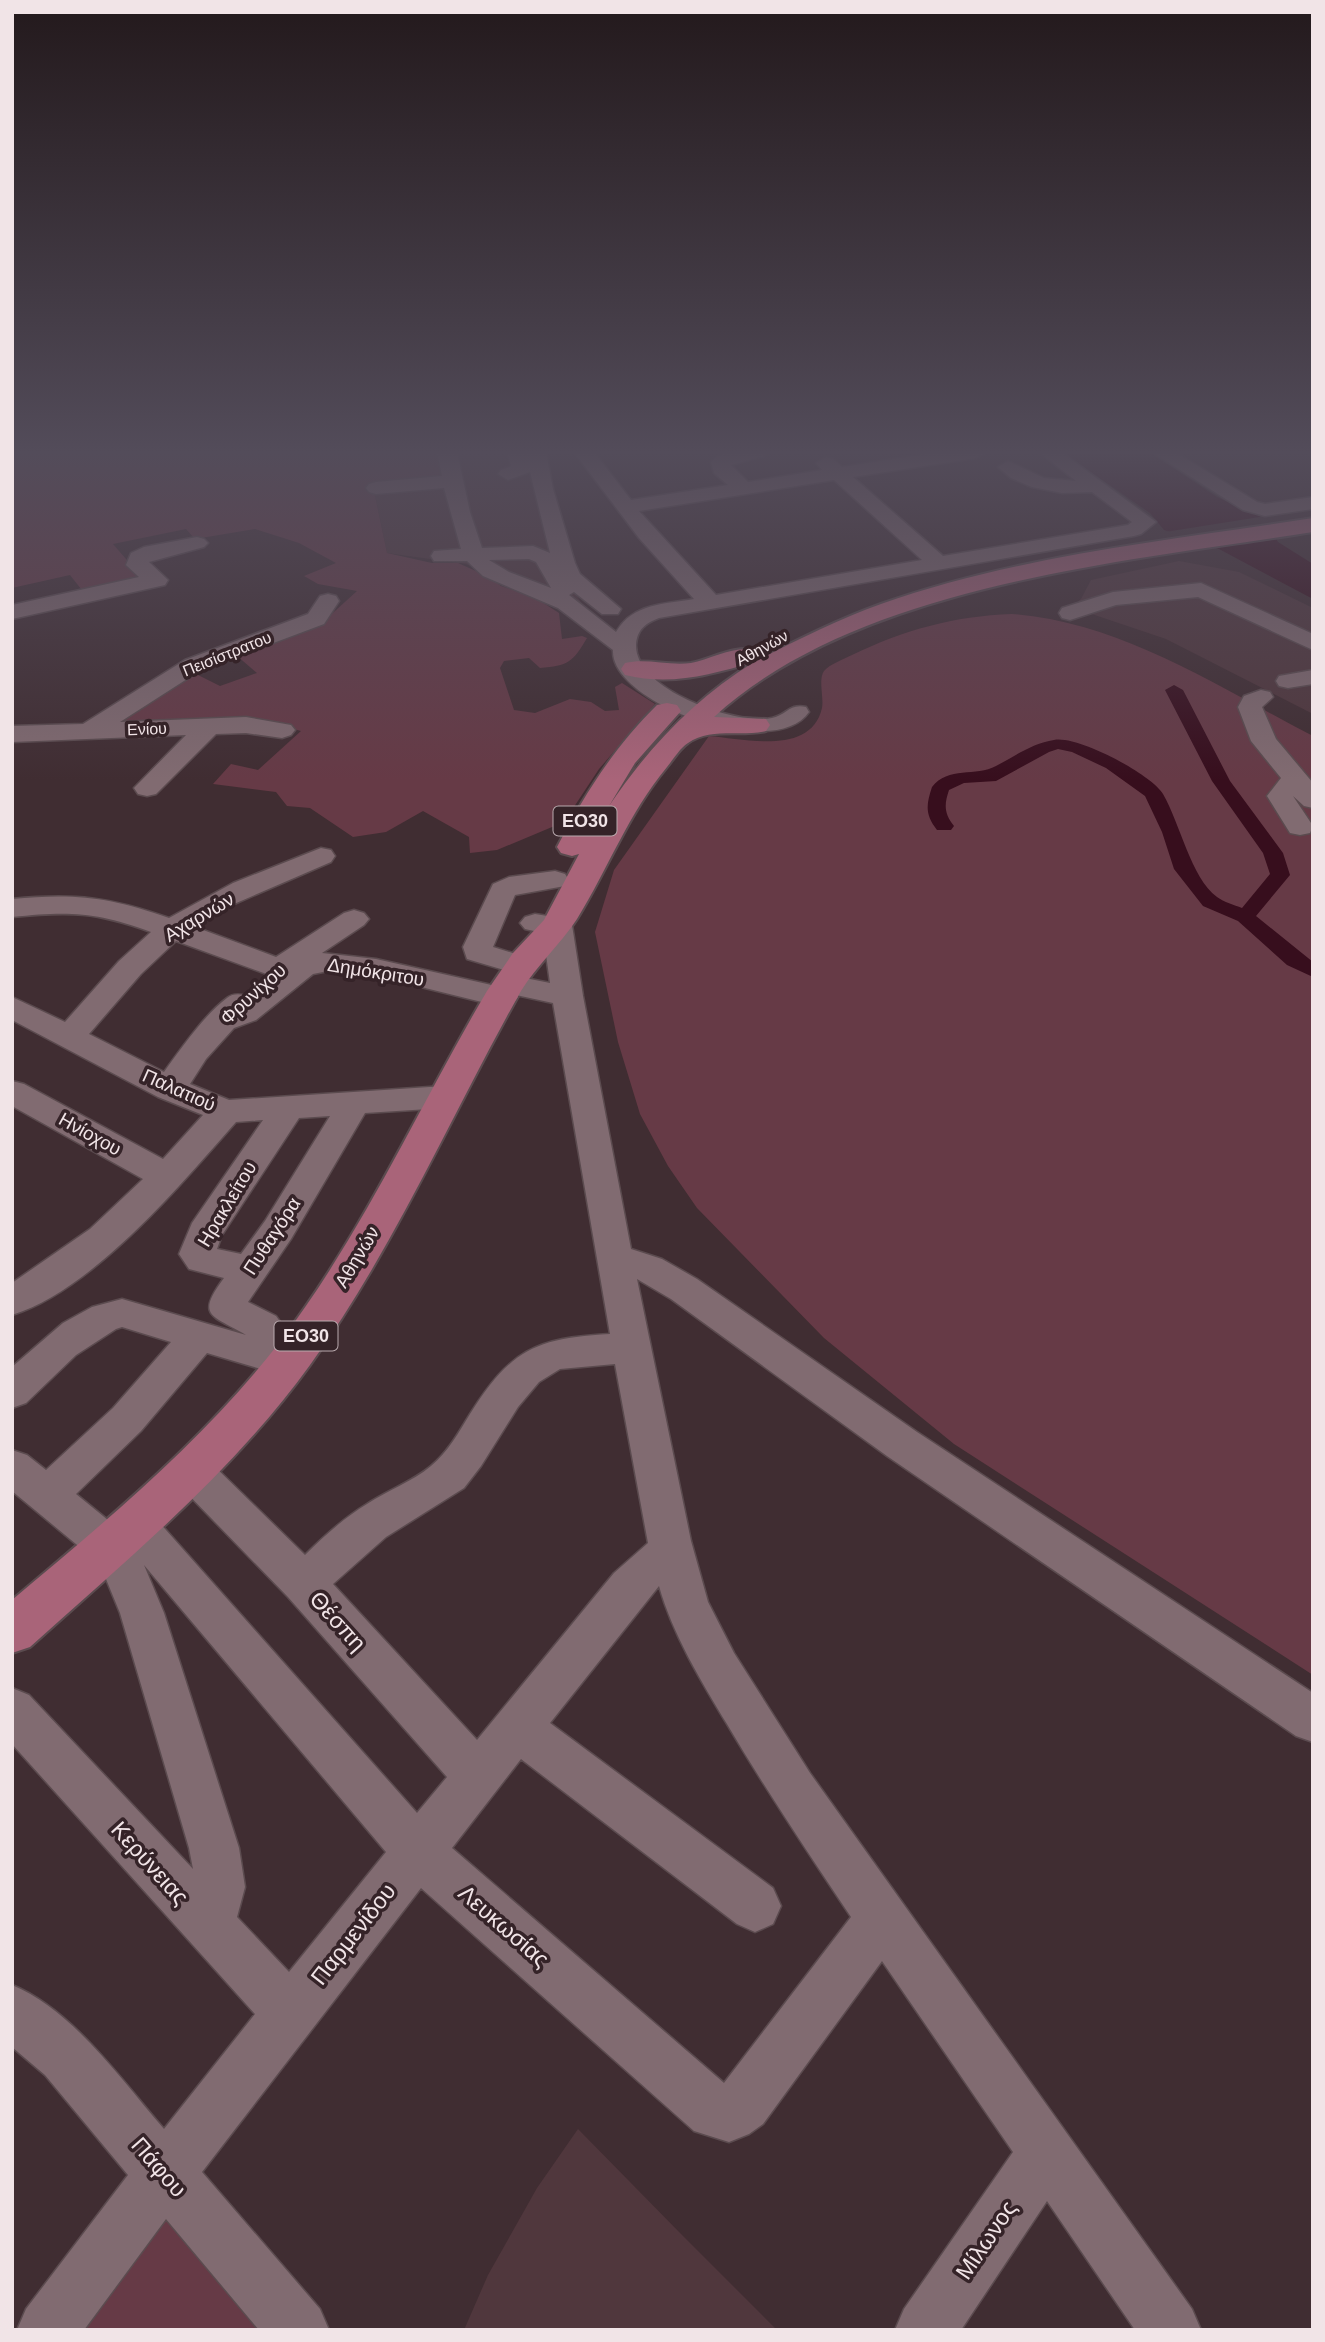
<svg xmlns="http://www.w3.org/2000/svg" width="1325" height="2342" viewBox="0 0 1325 2342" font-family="Helvetica,sans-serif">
<rect width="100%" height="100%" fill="#402d32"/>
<path fill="#50373d" d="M438,452H529L548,548L585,609L553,602L466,564L387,553L373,485Z
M1179,561L1239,572L1313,608V714L1166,639L1071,607L1081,599L1091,580Z
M578,2129L683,2236L777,2330H464L488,2275L537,2188Z"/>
<path fill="#663a46" d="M12,452H437L442,467L440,477L373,486L387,553L432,563H458L487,576L501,586L534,597L559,613L562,639L582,636L587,638C573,662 568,666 540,668L529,658L504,661L500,668L514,710L535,713L570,699L591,702L605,711L619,710L615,687L622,683L655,704L599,769L564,822L497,850L470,853L469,837L423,811L386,832L353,837L310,808L287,806L276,792L213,784L231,764L258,770L301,731L262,720L108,727L194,673L220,686L257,673L236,655L324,621L357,591L318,584L304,576L336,563L299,543L255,529L195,539L186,529L113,544L145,581L85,594L70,575L12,588Z
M1012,614C1121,622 1218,687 1313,736V1675L954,1444L824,1338L697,1208L668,1166L640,1114L618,1042L595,932L614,870L709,736C744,739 811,756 822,708C824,697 818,680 824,671C830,664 844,659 852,655C904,630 954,616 1012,614Z
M165,2209L269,2330H78Z"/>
<path fill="#370e1d" d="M1062,452H1149L1217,497L1259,516L1265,519L1278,542L1313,564V599L1219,549L1164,530L1150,513Z"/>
<path fill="#402d32" d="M1266,516L1278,537L1210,549L1177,539L1165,532Z"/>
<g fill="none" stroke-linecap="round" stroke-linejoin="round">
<path fill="#370e1d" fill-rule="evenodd" d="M1174,685L1183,690L1230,781L1283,853L1290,875L1256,916L1313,962V977L1287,965L1238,921L1203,906L1174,869L1162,832L1145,796L1106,768L1072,752L1058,749L1049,752L996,781L964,783L949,790C944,805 944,813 954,826L951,830H937C925,815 926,805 932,787C948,766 976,777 996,766C1015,756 1033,743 1054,740C1077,735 1151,774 1163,794C1180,823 1191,878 1217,897C1224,902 1234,905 1242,908L1270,874L1263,853L1212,781L1165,690Z"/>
<g stroke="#5b4b4f" stroke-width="3">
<path id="minor" d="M437,452H457L470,512L482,548L533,546L550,553L530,472L508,480L498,474L501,470L511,466L507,452H546L553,489L575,563L580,574L621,609L618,614H602L574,592L569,595L616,632C633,603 665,604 694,599L639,538L574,452H594L631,500L728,485L714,473L711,462C724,447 749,452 767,452L764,456L731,465L748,482L822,470L816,463L826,457L833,459L842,467L939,452H986L976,458L853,477L943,556L1128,525L1132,522L1092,492L1062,493L1032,487L1011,478L998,467L1008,461L1044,478L1076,481L1039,452H1061L1156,522L1141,534L1134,536L659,618C646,623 637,629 636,645C635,689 734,725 772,718C787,715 789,703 806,707L809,712C774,763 610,703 613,650L558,608L483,576L467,561H434L431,556L434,551L461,549L444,488L376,494L369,492L366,488L369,484L376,482L442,476ZM834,480L922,560L716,595L639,511ZM529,559L536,562L551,588L509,572L489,560Z
M1152,452H1175L1257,502L1265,504L1313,497V509L1265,516L1243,510Z
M197,537L204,539L208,543L204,547L149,562L168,580L165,585L12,619V605L139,577L126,565L131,553L144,547Z
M1201,583L1313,634V650L1198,597L1116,605L1070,620L1062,618L1059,613L1062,608L1113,592Z
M328,594L336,596L339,601L324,624L201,670L120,722L246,717L291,725L295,730L291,735L282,738L246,733L216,734L156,794L147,796L138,794L134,788L186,735L12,742V726L83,724L185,660L308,614L320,596Z
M1313,670V684L1288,688L1279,686L1276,681L1279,676Z
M1261,690L1270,692L1273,697L1262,707L1276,739L1313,783V808L1304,806L1293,796L1313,826L1310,833L1300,835L1290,833L1267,796L1281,778L1251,741L1238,707L1244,696Z
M321,848L331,850L335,856L331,862L234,904L195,927L276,957L344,913L354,910L364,913L369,919L364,925L322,953L376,959L496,986L499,977L510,975L550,983L543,933L525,929L520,923L525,917L535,914L567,919L572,925L583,996L631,1249L662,1259L697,1279L917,1432L1313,1693V1742L1296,1736L887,1456L671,1299L637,1279L691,1541L708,1602L734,1653L810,1773L1192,2309L1201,2330H1135L1047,2201L961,2330H895L904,2309L1013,2152L882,1961L763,2124L749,2134L729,2142L694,2131L421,1888L202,2172L320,2309L329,2330H259L166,2219L84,2330H17L26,2309L128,2175L45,2075L12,2047V1985C73,2010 122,2081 164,2129L255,2014L12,1744V1688L29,1695L193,1869L189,1848L120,1613L106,1579L82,1549L12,1491V1450L27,1455L46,1470L113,1408L171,1342L122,1327L116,1329L76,1355L26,1403L12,1408V1367L63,1323L92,1307L122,1299L246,1335C212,1315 195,1317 224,1278L189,1269L179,1254L192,1223L263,1120L236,1122C181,1184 93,1290 12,1315V1283L90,1229L143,1179L12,1106V1081L24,1084L163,1159L203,1115L158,1097L12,1020V997L65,1022L119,961L151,932C96,912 70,911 12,917V899C75,893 110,897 169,918L233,883ZM176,941L272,976L248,996C241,994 233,993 227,998C205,1014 180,1050 164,1072L89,1034L141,974ZM328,971L405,983L502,1007L513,1004L518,997L516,995L553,1003L610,1334C534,1338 510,1351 470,1414C459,1432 448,1452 431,1466C412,1482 388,1490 367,1504C344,1518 324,1536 305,1555L207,1459L192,1454L177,1459L171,1471L177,1483L288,1597L447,1777L417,1813L150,1512L135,1507L120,1512L114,1525L76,1494L141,1431L207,1353L281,1375L295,1371L301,1360L295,1349L282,1345L286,1330L276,1316L248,1302L291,1239L365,1113L445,1108L457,1105L462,1097L457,1089L445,1086L229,1100L190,1084L206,1059L234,1028L256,1020L313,974ZM330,1116L265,1221L241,1254L217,1249L222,1235L299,1118ZM615,1364L648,1543L614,1573L477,1740L333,1584L386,1537L464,1488L481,1466L518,1407L539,1382L560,1369ZM144,1565L386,1852L289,1972L237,1917L245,1887L239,1848L164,1613ZM659,1586C673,1635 701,1681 727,1724C766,1790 808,1853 851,1917L724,2083L452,1848L521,1759L737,1924L755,1932L773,1924L781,1906L773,1888L550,1723Z
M555,871L565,874L569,880L565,886L515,895L493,947L532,959L536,966L532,973L521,975L467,959L463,947L493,884L509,877Z"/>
</g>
<g stroke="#5b4b4f" stroke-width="4">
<path id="major" d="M1313,518V532C1125,562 859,584 714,717L766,719L770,725L766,731C741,737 710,727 688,743C679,749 673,760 667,767C628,814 608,869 577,919C560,945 537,965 521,991C451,1115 394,1249 310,1365C232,1473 128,1559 30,1647L12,1653V1600C107,1520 203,1441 279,1343C362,1235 418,1108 487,991L513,953L544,920L579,854L572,856L561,853L557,847C584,795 615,746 657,705L667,703L677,705L681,711L635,763L609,806C648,748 694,699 754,662C710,675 670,686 625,675L621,669L625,663C646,658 669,666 691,663C711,659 735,645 755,650L759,656L756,661C797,640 837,620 881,604C1019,555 1169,541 1313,518Z"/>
</g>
<use href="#minor" fill="#816b71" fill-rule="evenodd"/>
<use href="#major" fill="#a96479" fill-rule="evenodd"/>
</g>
<linearGradient id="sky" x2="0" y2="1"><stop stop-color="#23191c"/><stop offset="0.58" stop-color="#534c5a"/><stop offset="1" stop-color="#534c5a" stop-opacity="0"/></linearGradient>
<rect width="1325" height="780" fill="url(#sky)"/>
<g text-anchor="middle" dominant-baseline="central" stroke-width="7" stroke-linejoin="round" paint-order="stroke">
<g font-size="16" fill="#f1e4e7" stroke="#352328">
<text transform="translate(762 648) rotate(-29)">Αθηνών</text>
<text transform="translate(227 654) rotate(-22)">Πεισίστρατου</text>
<text transform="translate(147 729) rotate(-2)">Ενίου</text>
</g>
<g fill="#352328" stroke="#b9aaae" stroke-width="2">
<rect x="553.5" y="806.5" width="63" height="29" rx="5"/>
<rect x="274.5" y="1321.5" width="63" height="29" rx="5"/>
</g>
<g font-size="18" font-weight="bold" fill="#f1e4e7">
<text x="585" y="821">ΕΟ30</text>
<text x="306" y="1336">ΕΟ30</text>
</g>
<g font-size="19" fill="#f1e4e7" stroke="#352328">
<text transform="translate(199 917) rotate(-31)">Αχαρνών</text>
<text transform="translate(376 972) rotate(9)">Δημόκριτου</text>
<text transform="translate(253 994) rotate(-42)">Φρυνίχου</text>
<text transform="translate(179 1090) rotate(24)">Παλατιού</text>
<text transform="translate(90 1134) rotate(29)">Ηνίοχου</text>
<text transform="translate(227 1204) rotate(-59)">Ηρακλείτου</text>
<text transform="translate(272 1236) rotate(-57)">Πυθαγόρα</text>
<text transform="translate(357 1257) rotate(-59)">Αθηνών</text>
</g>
<g font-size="23" fill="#f1e4e7" stroke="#352328">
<text transform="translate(338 1621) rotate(48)">Θέσπη</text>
<text transform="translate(150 1863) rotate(48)">Κερύνειας</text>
<text transform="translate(504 1926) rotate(41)">Λευκωσίας</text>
<text transform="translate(353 1934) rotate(-52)">Παρμενίδου</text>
<text transform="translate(159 2167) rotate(49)">Πάφου</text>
<text transform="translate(986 2240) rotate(-56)">Μίλωνος</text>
</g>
</g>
<rect width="1325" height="2342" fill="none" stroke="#f1e4e7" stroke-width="28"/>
</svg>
